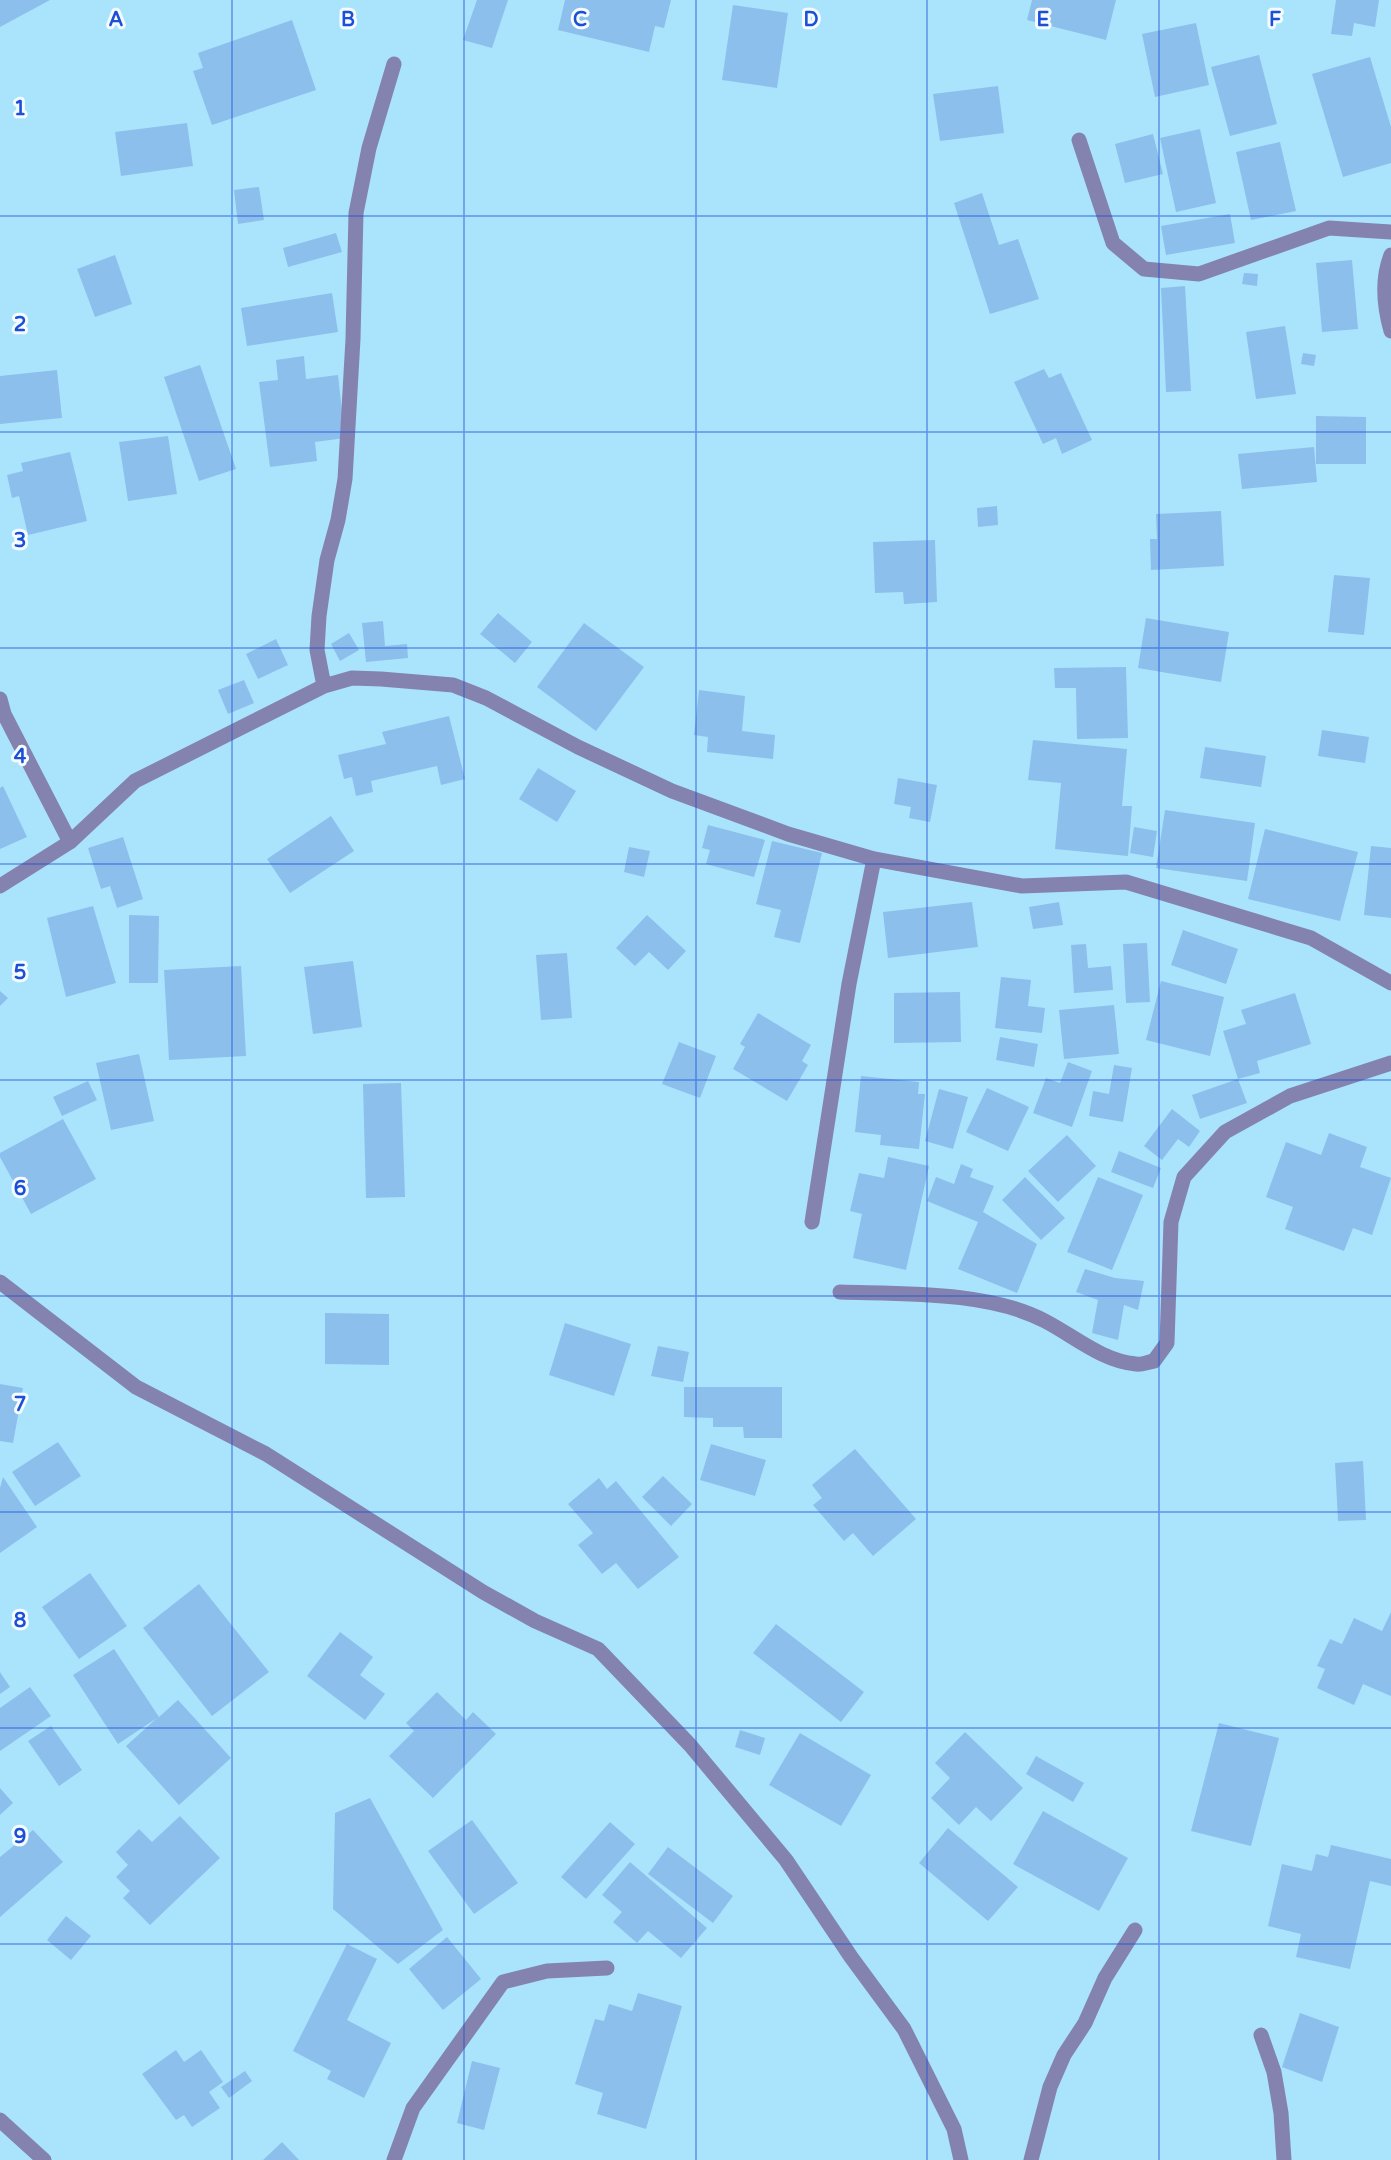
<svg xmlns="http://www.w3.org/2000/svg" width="1391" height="2160" viewBox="0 0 1391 2160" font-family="'Varela Round',sans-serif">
<rect width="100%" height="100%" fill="#aae4fc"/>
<path fill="#8cbfec" d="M0,0H50L0,27Z
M477,0H508L492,48L463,40Z
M565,0H671L664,28L655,26L649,52L558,30Z
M1032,0H1116L1106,40L1027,20Z
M1336,0H1379L1375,27L1354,23L1352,36L1331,34Z
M733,5L788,13L777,88L722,80Z
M292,20L316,90L212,125L193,71L203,68L198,53Z
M1196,23L1209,85L1155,97L1142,34Z
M1259,55L1277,124L1230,136L1211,67Z
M1370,57L1391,127V163L1343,177L1312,74Z
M998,86L1004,133L940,141L933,94Z
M187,123L193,166L121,176L115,132Z
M1200,129L1216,203L1176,212L1160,138Z
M1153,134L1163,174L1125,183L1115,144Z
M1280,142L1296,211L1251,220L1236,152Z
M259,187L264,220L238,224L234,190Z
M982,193L999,245L1018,239L1039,299L990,314L954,203Z
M1230,214L1235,243L1166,255L1161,226Z
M336,233L342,252L288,267L283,248Z
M115,255L132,304L95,317L77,269Z
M1352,260L1358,329L1322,332L1316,263Z
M1244,273L1258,274L1257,286L1242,284Z
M1185,286L1191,391L1166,392L1161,288Z
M332,293L338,332L247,346L241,308Z
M1285,326L1296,394L1256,399L1246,332Z
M1303,353L1316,355L1314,366L1301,364Z
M304,356L306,379L338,375L345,438L315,442L317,461L270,467L259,382L278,380L276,360Z
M200,365L236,469L199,481L164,377Z
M1044,369L1049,378L1061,373L1092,440L1062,454L1056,438L1043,444L1014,382Z
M57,370L62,418L0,424V376Z
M1316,416L1366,417V464H1316Z
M168,436L177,494L128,501L119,442Z
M1314,447L1317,482L1242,489L1238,454Z
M70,452L87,521L28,535L19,496L12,498L7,475L23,471L21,463Z
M997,506L998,525L978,527L977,508Z
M1221,511L1224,566L1151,570L1150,539H1157L1156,514Z
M935,540L937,602L904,604L903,592L875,593L873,542Z
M1334,575L1370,578L1364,635L1328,632Z
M498,613L532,642L515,663L480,634Z
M1146,618L1229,632L1221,682L1138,668Z
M383,621L385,646L407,644L408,658L366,662L362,623Z
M584,623L644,667L596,731L537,687Z
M349,633L359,650L340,661L331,644Z
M276,639L288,665L258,679L246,654Z
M1126,667L1128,738L1077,739L1076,688H1055L1054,668Z
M244,680L254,703L228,714L218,690Z
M699,690L745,696L742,731L775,735L773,759L707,752L708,737L694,735Z
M449,716L465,779L441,785L437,766L371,781L373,792L356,796L352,777L344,779L338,755L386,744L382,732Z
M1322,730L1369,737L1365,763L1318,756Z
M1033,740L1127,749L1122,806H1132L1128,856L1055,849L1061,783L1028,780Z
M1205,747L1266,756L1261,787L1200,778Z
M538,768L576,791L557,822L519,799Z
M898,778L937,785L930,822L909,818L911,807L894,804Z
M3,786L27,837L0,849V788Z
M1165,810L1255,823L1247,881L1156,868Z
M331,816L354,851L290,893L267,859Z
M708,825L765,840L754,877L706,864L710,850L702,848Z
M1134,827L1157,831L1153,857L1130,853Z
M1265,829L1358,852L1340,921L1248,899Z
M123,837L143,899L117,908L110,886L101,889L88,848Z
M772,841L822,853L800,943L774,937L781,910L756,904Z
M1371,846L1391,848V918L1364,915Z
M629,847L650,851L644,877L624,872Z
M972,902L978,947L888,958L883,912Z
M1059,902L1063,925L1033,929L1029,907Z
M93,906L116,983L66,997L47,918Z
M129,915L159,916L158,983H129Z
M647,915L686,951L668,970L649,952L635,966L616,948Z
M1183,930L1238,949L1226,984L1171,965Z
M1147,943L1150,1002L1126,1003L1123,944Z
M1086,944L1088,968L1111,966L1113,990L1074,993L1071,945Z
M567,953L572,1018L541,1020L536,955Z
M353,961L362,1027L313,1034L304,967Z
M241,966L246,1056L169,1060L164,970Z
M1001,977L1031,980L1028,1006L1045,1008L1042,1033L995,1028Z
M1161,981L1224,997L1210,1056L1146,1040Z
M0,991L8,998L0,1006Z
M960,992L961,1042L894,1043V993Z
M1295,993L1311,1044L1257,1061L1260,1073L1238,1079L1223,1031L1246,1024L1241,1010Z
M1114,1005L1119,1054L1064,1059L1059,1010Z
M758,1013L811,1045L802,1061L808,1065L787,1101L733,1069L745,1047L740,1044Z
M1000,1037L1038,1044L1034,1067L996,1060Z
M679,1042L716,1056L700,1098L662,1084Z
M139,1054L154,1121L111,1130L96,1063Z
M1068,1062L1092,1071L1072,1127L1033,1113L1046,1078L1060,1083Z
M1114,1065L1132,1068L1123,1122L1089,1116L1093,1091L1109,1094Z
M861,1076L919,1082L918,1094H925L919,1149L880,1145L881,1135L855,1132Z
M1238,1079L1247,1103L1200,1119L1192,1095Z
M88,1081L97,1100L62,1116L53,1097Z
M401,1083L405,1197L366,1198L363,1084Z
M987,1088L1029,1107L1008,1151L966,1132Z
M939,1089L968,1097L953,1149L925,1141Z
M1172,1109L1200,1131L1189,1147L1178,1139L1162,1160L1144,1146Z
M63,1119L96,1179L31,1214L0,1157V1153Z
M1329,1133L1367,1147L1360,1167L1391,1178L1372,1235L1353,1228L1344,1251L1285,1229L1293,1207L1266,1197L1286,1142L1321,1155Z
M1067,1135L1096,1166L1058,1202L1028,1171Z
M1119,1151L1161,1168L1153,1188L1111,1172Z
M888,1157L929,1166L906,1270L853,1258L862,1214L850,1211L859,1173L884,1178Z
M961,1164L973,1169L970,1177L994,1186L983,1212L1037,1244L1017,1293L958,1269L978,1222L927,1201L936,1177L954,1184Z
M1025,1177L1065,1218L1041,1240L1002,1200Z
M1098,1177L1143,1195L1112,1270L1067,1252Z
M1085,1269L1115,1278L1144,1281L1138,1310L1124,1305L1118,1340L1092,1333L1098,1300L1076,1292Z
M325,1313L389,1314V1365L325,1364Z
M565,1323L631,1344L614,1396L549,1375Z
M658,1346L689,1352L683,1382L651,1376Z
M0,1384L23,1388L13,1443L0,1441Z
M684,1387H782V1438H744L743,1427H713V1418L684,1417Z
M58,1442L81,1476L35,1506L12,1472Z
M711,1444L766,1460L755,1496L700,1480Z
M855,1449L916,1519L873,1556L853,1533L844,1541L813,1505L822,1498L812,1485Z
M1363,1461L1366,1520L1338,1521L1335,1463Z
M663,1476L692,1504L671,1526L642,1497Z
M3,1477L37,1527L0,1553V1488Z
M599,1478L607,1489L616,1481L679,1557L638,1589L616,1563L602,1574L578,1545L593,1533L568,1504Z
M90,1573L127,1626L79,1659L42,1607Z
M199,1584L269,1672L212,1716L143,1628Z
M1391,1612V1696L1363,1684L1354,1705L1317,1688L1325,1669L1317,1666L1330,1639L1342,1644L1354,1618L1382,1631Z
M776,1624L864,1692L841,1722L753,1653Z
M340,1632L373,1657L360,1675L385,1694L365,1720L307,1676Z
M114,1649L159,1717L178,1700L231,1758L179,1805L126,1746L157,1718L118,1744L73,1675Z
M0,1672L10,1687L0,1694Z
M30,1687L51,1716L0,1751V1708Z
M437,1692L466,1720L473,1712L496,1734L433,1798L389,1756L414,1731L406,1723Z
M1219,1723L1279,1738L1251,1846L1191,1831Z
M51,1726L82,1770L59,1786L28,1741Z
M740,1730L765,1738L760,1755L735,1747Z
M965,1732L1023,1788L991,1821L976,1807L959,1825L931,1798L950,1778L935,1763Z
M800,1733L871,1775L841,1826L769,1785Z
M1036,1756L1084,1783L1073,1802L1026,1774Z
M0,1788L13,1803L0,1815Z
M370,1798L443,1930L398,1964L333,1909L335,1813Z
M1043,1811L1128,1858L1099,1911L1013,1864Z
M180,1816L220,1858L150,1925L123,1898L130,1891L116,1877L128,1865L116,1852L139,1829L152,1842Z
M472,1820L518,1883L474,1914L428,1851Z
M610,1822L635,1844L586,1899L561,1877Z
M948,1828L1018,1887L988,1921L919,1863Z
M33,1830L63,1862L0,1917V1857Z
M1331,1845L1391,1859V1886L1370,1881L1350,1969L1296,1957L1301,1934L1268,1926L1282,1864L1312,1871L1316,1854L1328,1857Z
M668,1847L733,1896L713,1923L648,1874Z
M630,1862L707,1928L681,1958L648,1931L637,1943L613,1922L622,1912L602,1895Z
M66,1916L91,1936L71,1960L47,1940Z
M447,1937L481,1979L443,2010L409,1969Z
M347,1944L377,1959L347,2020L391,2043L364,2098L327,2079L331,2071L293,2051Z
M638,1993L682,2006L646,2129L597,2114L603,2093L575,2084L595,2019L604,2021L609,2004L632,2011Z
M1300,2013L1339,2027L1322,2082L1282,2067Z
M176,2050L184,2062L201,2050L223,2082L209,2092L220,2108L192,2127L184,2115L176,2120L142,2074Z
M472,2061L500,2068L484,2130L457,2123Z
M245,2071L252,2081L229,2098L221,2087Z
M282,2142L299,2160H263Z"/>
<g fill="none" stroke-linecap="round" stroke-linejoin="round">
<path stroke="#8483b0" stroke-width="15" d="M1079,140L1113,243L1144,269L1199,274L1329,228L1391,232
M1391,255C1381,280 1384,306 1391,331
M324,686L317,650L319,616L327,560L338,520L345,479L353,339L356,213L369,148L394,64
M0,699L4,714L70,842
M0,886L70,842L135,781L324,686L352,678L381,679L453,685L486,698L578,747L672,791L788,834L874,859L1022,886L1126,882L1311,938L1391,983
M812,1222L849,984L874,859
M0,1282L136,1387L266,1454L483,1592L535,1621L598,1649L690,1745L786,1860L851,1957L904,2029L954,2129L961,2160
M840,1292C903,1294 989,1291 1045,1321C1074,1336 1102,1361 1136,1364C1141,1365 1148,1362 1154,1361L1167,1343L1171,1222L1184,1177L1225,1132L1290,1096L1391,1063
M1261,2035L1274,2072L1281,2113L1284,2160
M0,2120L44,2160
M394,2160L413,2108L503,1982L547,1971L607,1968
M1031,2160L1050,2087L1064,2055L1085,2023L1105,1978L1135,1930"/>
</g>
<path fill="none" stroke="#1d4ed8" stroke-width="1.5" stroke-opacity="0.55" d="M232,0V2160M464,0V2160M696,0V2160M927,0V2160M1159,0V2160M0,216H1391M0,432H1391M0,648H1391M0,864H1391M0,1080H1391M0,1296H1391M0,1512H1391M0,1728H1391M0,1944H1391"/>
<g font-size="20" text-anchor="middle" font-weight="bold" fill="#1d4ed8" stroke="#f5fcff" stroke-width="6" stroke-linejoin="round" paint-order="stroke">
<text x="116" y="26">A</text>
<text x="348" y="26">B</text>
<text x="580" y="26">C</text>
<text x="811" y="26">D</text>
<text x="1043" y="26">E</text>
<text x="1275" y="26">F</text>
<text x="20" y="115">1</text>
<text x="20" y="331">2</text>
<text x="20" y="547">3</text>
<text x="20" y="763">4</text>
<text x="20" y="979">5</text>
<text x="20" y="1195">6</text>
<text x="20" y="1411">7</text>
<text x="20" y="1627">8</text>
<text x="20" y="1843">9</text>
</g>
</svg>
